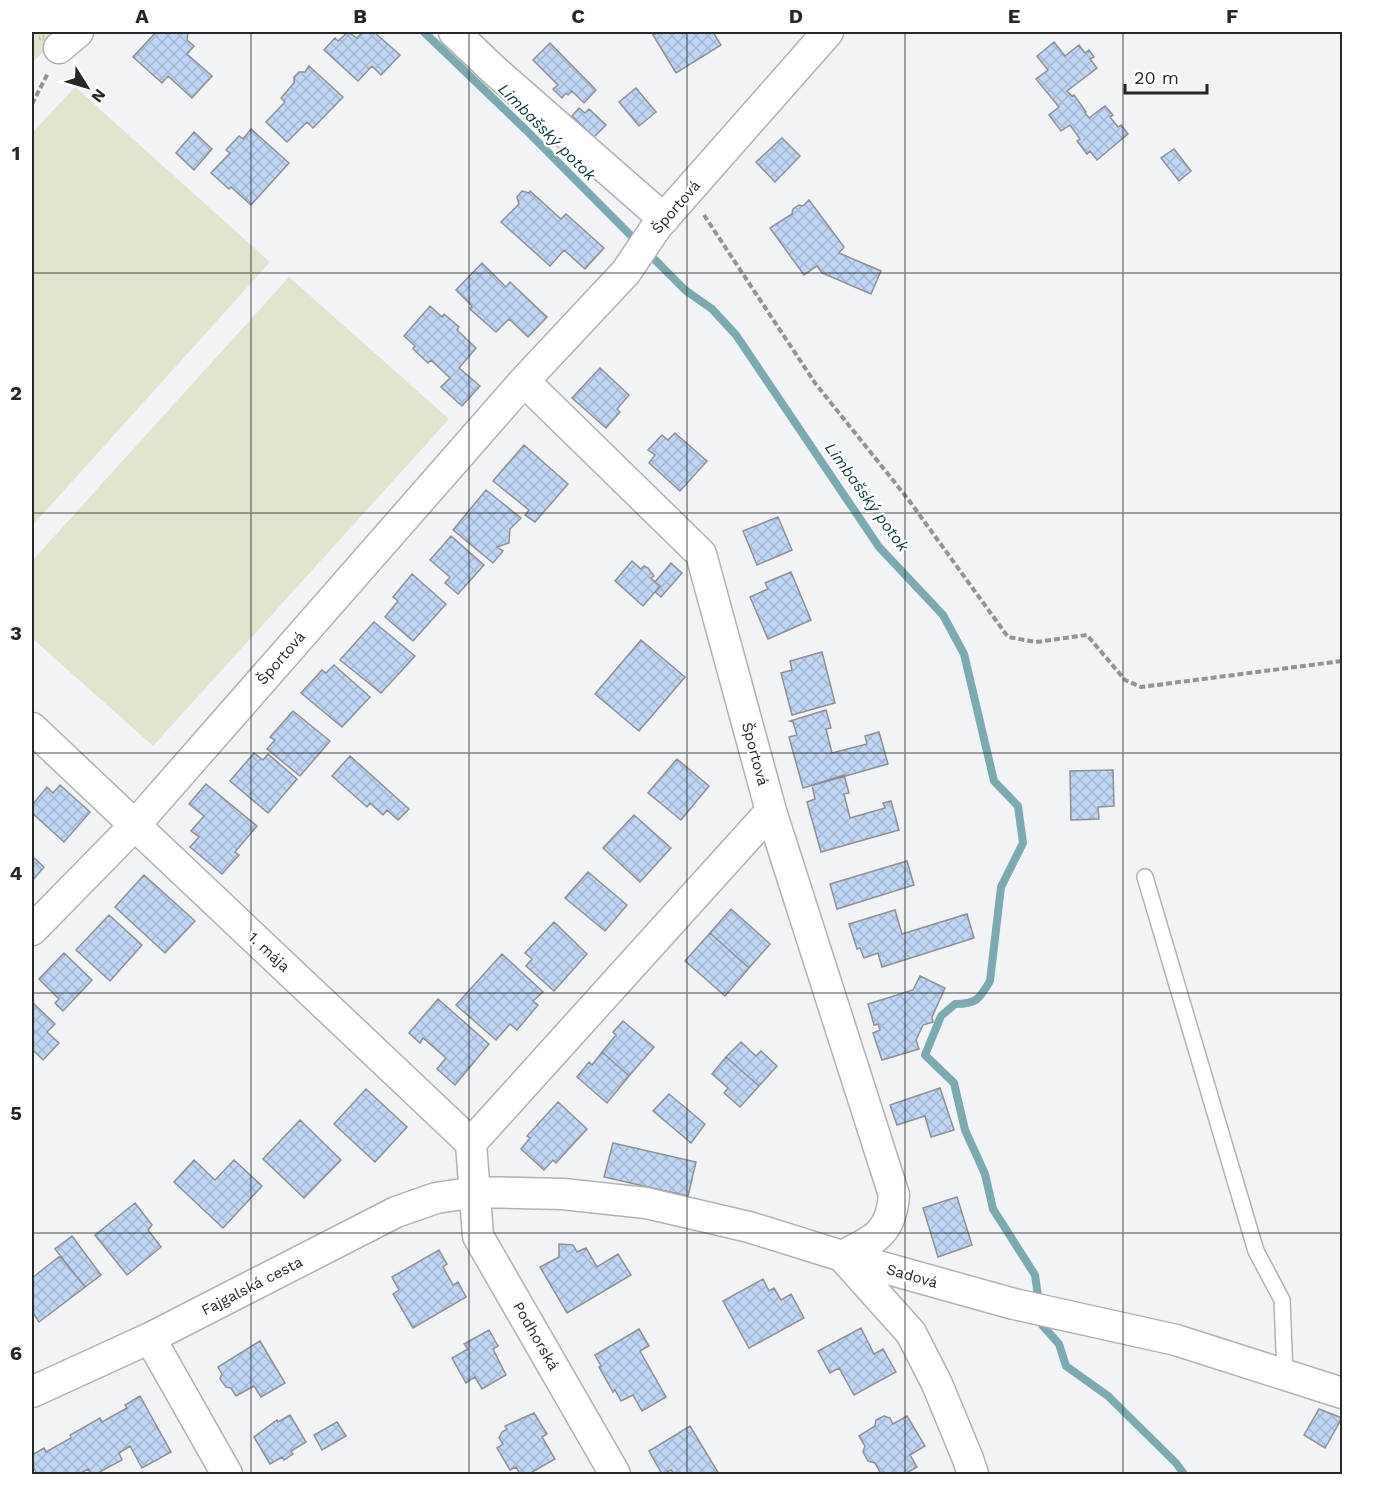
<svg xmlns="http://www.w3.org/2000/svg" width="1374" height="1506" viewBox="0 0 1374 1506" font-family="'Work Sans',sans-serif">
<defs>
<pattern id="park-tufts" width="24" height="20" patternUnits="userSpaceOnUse" patternTransform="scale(1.5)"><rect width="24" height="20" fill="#dde5cc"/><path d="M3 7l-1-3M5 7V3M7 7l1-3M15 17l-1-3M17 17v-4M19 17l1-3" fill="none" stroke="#bec4af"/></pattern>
<pattern id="building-cross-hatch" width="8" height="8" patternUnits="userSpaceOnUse" patternTransform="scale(1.5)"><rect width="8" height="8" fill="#bed5f5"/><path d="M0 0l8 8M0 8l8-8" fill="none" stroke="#a3b7d2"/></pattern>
</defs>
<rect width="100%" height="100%" fill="#f2f3f6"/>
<path fill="url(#park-tufts)" d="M32,32H63L34,61L32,59Z"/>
<path fill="#dde5cc" d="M75,87L270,262L32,526V133Z
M289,277L449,419L153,746L32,638V561Z"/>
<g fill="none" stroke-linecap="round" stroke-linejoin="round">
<path stroke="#7baab0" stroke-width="8" d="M424,32L525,129L685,290L712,309L736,335L879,547L943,615L964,654L994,781L1018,806L1023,843L1001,887L990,981C979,1000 976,1004 955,1004L941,1016L925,1055L954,1083L965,1130L985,1174L993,1209L1035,1275L1039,1303
M1041,1316L1042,1325L1059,1344L1066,1366L1108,1396L1176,1463L1184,1474"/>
</g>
<path fill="url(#building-cross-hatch)" stroke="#8f9093" stroke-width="1.5" d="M156,32H188L187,40L194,46L187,54L212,76L192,98L168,76L162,83L133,57Z
M348,32L357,38L363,32H374L400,55L381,75L372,66L358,81L324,50L335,38L338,41Z
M658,32H713L721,45L676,73L653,35Z
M1054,42L1065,56L1079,45L1085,53L1089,50L1094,57L1090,59L1097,68L1067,91L1072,96L1074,95L1086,112L1085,113L1089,118L1105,106L1113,115L1110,117L1118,127L1121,125L1128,134L1097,160L1090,151L1087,154L1077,141L1080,139L1070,125L1061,131L1049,115L1059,107L1036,79L1048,70L1037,56Z
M550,43L596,90L584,103L572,91L568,95L566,93L562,98L553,89L558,85L533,60Z
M309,66L343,97L313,128L307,122L287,142L266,122L285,102L281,98L294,83V77L299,72H305Z
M636,88L656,112L639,126L619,102Z
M579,108L585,113L589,109L606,125L594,137L572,116Z
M251,129L289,163L251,205L231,187L229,189L211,173L230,153L226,150L239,136L243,139Z
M194,132L212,149L194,170L176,153Z
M782,138L800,156L775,182L756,162Z
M1174,149L1191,171L1179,181L1161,158Z
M522,191L529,193L530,191L561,219L566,214L604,248L585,269L564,250L550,266L501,222L519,204L517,197Z
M809,200L844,247L839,253L881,271L871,294L822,273L817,266L804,275L770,228L792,214L793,209L799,205L803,206Z
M482,263L506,287L510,282L547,317L528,337L509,319L496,332L470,309L472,306L456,290Z
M430,306L442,317L444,314L459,327L457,330L476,348L459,368L480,386L462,406L441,387L450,378L431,360L428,363L413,349L415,346L404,336Z
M600,368L629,395L617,409L620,412L606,428L572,398Z
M675,433L707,461L680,491L649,463L655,455L648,450L662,435L668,440Z
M524,445L568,484L535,522L525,515L529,510L493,481Z
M486,490L521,518L510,529L509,543L497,547L503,551L493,563L453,530Z
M778,517L792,550L757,565L743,531Z
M451,536L484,565L458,594L445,583L450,577L430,560Z
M632,561L641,569L644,566L648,568L654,576L651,578L660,586L643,606L615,581Z
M671,563L682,573L661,597L655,592L660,586L655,582Z
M791,572L811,620L768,639L750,597L768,589L765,583Z
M412,574L446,604L413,641L385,617L398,601L393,597Z
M374,622L415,656L381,693L340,660Z
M641,640L685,677L639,731L595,694Z
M822,652L835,703L792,715L781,673L792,670L790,661Z
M334,665L370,697L342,727L301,693L322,670L326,673Z
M826,710L831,728L826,729L832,753L867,744L865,736L879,732L888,764L803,788L789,737L797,735L793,722L790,721Z
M293,711L330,741L300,776L267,749L275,740L270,737Z
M254,753L263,760L268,754L297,779L268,813L230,781Z
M350,756L409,809L398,820L387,810L383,815L370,803L367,807L332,776Z
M677,759L709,786L681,820L648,793Z
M1113,770L1114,806L1098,807L1099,819L1071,820L1070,771Z
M844,775L849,793L844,794L850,818L885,808L883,803L891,801L899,830L821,852L807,802L815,799L812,785Z
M206,784L257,826L235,852L239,855L222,874L190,847L199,837L191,831L204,816L189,804Z
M60,785L90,812L64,842L32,813V805L47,787L53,793Z
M634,815L671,848L640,882L603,848Z
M32,856L44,867L32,881Z
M907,861L914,885L837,909L830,884Z
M588,872L627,905L605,931L565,898Z
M144,875L195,921L165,953L115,907Z
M731,909L770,944L749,968L710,933Z
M895,910L902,934L967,914L974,938L882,967L878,953L864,958L860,948L857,949L849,924Z
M109,915L142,945L110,981L76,950Z
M554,922L587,954L554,991L526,966L532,959L525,953Z
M710,933L749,968L725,996L685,961Z
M64,953L92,980L63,1011L55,1003L59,999L39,979Z
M502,954L543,992L533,1001L538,1005L517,1030L510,1024L496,1040L456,1005Z
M920,976L945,988L932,1017L933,1022L923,1025L916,1040L919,1049L882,1060L873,1033L880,1030L878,1024L874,1025L868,1004L913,990Z
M438,999L489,1044L455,1085L437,1069L446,1058L423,1038L420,1043L409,1033Z
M32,1002L55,1024L47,1032L59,1043L43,1060L33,1050L32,1051Z
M623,1021L654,1047L629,1076L602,1052L616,1035L613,1032Z
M741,1042L756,1056L761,1051L777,1066L759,1086L726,1057Z
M602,1052L629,1076L607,1103L577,1077L589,1062L592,1065Z
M726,1057L759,1086L740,1107L724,1093L728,1088L712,1074Z
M940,1088L954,1130L931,1137L925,1116L897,1125L890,1105Z
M366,1089L407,1127L375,1162L334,1124Z
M669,1094L705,1124L691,1143L653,1111Z
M558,1102L587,1129L556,1163L553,1160L544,1170L521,1149L530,1138L527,1136Z
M300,1120L341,1160L304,1198L263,1159Z
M613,1143L696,1162L688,1196L604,1177Z
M194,1160L215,1180L234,1160L262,1186L223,1228L174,1182Z
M957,1197L972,1245L938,1257L923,1208Z
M135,1203L152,1225L148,1230L161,1247L127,1275L95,1235Z
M72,1236L101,1275L85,1287L55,1249Z
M559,1244L573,1245L577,1252L586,1248L597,1267L618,1254L631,1275L567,1313L540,1267L559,1257Z
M439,1250L447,1264L443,1267L453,1285L458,1282L466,1297L413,1328L393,1294L399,1290L392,1277Z
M60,1256L85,1287L39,1322L32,1311V1278Z
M763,1279L769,1291L774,1288L781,1300L791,1294L804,1318L749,1348L723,1301Z
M861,1328L874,1354L883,1349L896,1372L854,1395L839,1368L830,1373L818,1351Z
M639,1329L649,1346L640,1351L666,1397L642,1411L633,1395L621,1401L615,1390L613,1392L599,1367L601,1366L595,1355Z
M489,1330L498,1346L493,1349L506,1375L482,1389L475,1377L466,1383L452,1358L468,1349L464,1344Z
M260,1341L285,1383L261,1397L254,1386L236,1396L231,1388L226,1387L220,1379L222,1374L218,1367Z
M140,1396L171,1452L142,1468L130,1446L119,1453L122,1460L96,1474H91L88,1469L79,1474H37L32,1464V1455L44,1448L46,1452L71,1438L70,1435L100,1418L102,1422L127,1408L125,1405Z
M1319,1409L1342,1418L1325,1448L1304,1435Z
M534,1413L547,1434L542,1437L555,1459L529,1474H520L516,1467L510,1470L497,1448L503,1444L499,1438L502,1432L507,1429L505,1426Z
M290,1415L306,1442L291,1451L293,1454L284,1460L282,1457L270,1464L254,1437L277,1420L278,1422Z
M884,1416L890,1418L893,1424L907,1416L925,1446L910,1455L917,1467L905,1474H881L875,1463L868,1461L863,1452L865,1446L859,1436L875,1426L876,1420Z
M337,1422L346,1436L322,1450L314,1435Z
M690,1426L719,1474H674L671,1470L662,1474L649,1451Z"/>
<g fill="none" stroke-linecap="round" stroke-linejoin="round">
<g stroke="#afb1b3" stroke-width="18">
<path id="lane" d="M1145,877L1256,1251L1282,1300L1285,1374"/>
</g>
<g stroke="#afb1b3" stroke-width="33">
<path id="street" d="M454,32L495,71L664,219
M59,48L78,32
M524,381L701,554L771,811L894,1195C891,1234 874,1240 842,1256L911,1333L937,1384L968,1459L973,1474
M32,728L471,1143L478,1236L615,1474
M32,930L135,825L524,381L626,272L657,226L828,32
M471,1143L771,811
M150,1338L227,1474
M32,1392L150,1338L396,1212L436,1198L476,1192L563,1194L646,1203L749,1227L842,1256L1014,1304L1176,1340L1342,1393"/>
</g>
<path stroke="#929395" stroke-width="4" stroke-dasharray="6 3" stroke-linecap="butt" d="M32,104L48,73
M704,215L815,383L908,499L1008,637L1036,642L1087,635L1125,680L1141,687L1342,661"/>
<use href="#lane" stroke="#fff" stroke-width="15"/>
<use href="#street" stroke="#fff" stroke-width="30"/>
</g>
<path fill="none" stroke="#272728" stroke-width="1.5" stroke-opacity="0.55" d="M251,32V1474M469,32V1474M687,32V1474M905,32V1474M1123,32V1474M32,273H1342M32,513H1342M32,753H1342M32,993H1342M32,1233H1342"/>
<g text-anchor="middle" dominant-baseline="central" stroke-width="4.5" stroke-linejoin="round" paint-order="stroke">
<g font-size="15" fill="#272728" stroke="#fff">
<text transform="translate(676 207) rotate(-49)">Športová</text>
<text transform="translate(281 658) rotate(-49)">Športová</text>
<text transform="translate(755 754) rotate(75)">Športová</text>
<text transform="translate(269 952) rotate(43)">1. mája</text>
<text transform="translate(912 1276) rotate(16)">Sadová</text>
<text transform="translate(252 1286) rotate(-27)">Fajgalská cesta</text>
<text transform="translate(536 1336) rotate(60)">Podhorská</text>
</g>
<g font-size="16" font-style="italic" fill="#0a3a3e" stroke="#fff">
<text transform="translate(547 132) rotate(45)">Limbašský potok</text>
<text transform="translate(867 497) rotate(54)">Limbašský potok</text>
</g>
</g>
<rect width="1374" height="1506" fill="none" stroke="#ffffff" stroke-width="66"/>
<g transform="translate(87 87) rotate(127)" stroke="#ffffff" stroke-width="4.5" paint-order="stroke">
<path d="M0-4.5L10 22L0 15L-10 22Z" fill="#272728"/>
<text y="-9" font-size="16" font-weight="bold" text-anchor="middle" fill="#272728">N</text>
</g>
<path d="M1125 84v9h82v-9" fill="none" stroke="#272728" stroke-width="3"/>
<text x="1134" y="84" font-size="18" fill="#272728" stroke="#ffffff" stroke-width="4.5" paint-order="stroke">20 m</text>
<rect x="33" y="33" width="1308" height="1440" fill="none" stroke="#272728" stroke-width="2"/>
<g font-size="20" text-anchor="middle" font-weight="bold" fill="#272728">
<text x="142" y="23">A</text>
<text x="360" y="23">B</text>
<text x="578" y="23">C</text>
<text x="796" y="23">D</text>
<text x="1014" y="23">E</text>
<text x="1232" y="23">F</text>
<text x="16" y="160">1</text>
<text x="16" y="400">2</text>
<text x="16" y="640">3</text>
<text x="16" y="880">4</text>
<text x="16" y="1120">5</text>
<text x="16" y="1360">6</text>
</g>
</svg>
